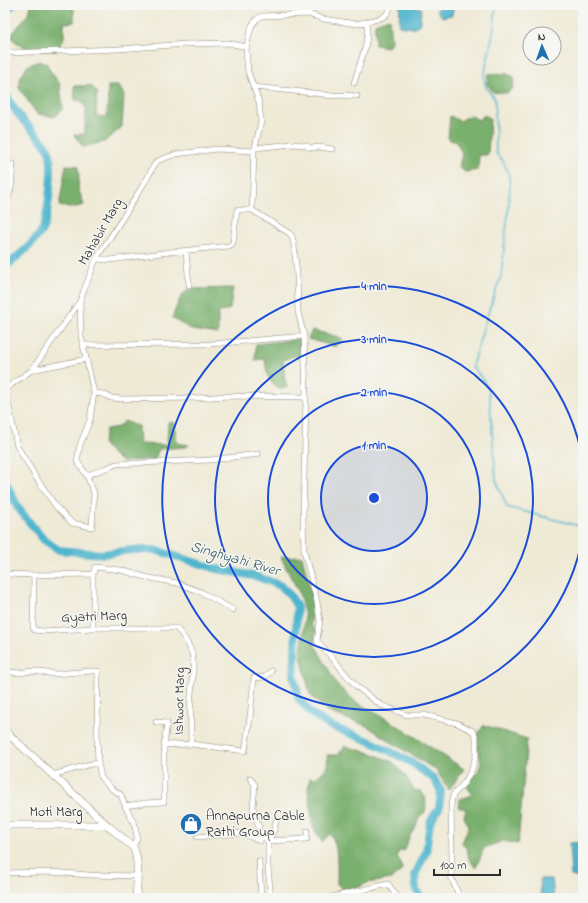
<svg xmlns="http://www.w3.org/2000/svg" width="588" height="903" viewBox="0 0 588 903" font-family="'Indie Flower',sans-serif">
<rect width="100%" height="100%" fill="#f6f6f2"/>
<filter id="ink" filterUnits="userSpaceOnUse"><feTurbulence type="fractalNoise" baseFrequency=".025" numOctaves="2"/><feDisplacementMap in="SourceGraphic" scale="8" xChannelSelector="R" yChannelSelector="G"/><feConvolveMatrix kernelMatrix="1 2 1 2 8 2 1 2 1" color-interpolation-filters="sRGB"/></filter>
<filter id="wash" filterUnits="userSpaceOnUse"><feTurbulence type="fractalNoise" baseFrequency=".012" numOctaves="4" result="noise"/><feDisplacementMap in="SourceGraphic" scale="16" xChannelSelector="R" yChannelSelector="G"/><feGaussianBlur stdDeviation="0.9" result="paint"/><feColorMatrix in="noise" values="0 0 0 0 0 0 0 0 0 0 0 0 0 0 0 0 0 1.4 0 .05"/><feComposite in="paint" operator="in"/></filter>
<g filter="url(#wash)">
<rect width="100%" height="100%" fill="#efead6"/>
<path fill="#7ab06e" stroke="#526e4c" d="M31,5H74V22L64,23V38L57,51C42,50 22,51 12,38L13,33L29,13Z
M389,18L391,42L388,47L375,45V23Z
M39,61L47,64L49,69L60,84L63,109L55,117L37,114L19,88L20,78L27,66Z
M488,74H507L514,77L513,88L508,93L493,92L487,84Z
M74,86H91L97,92L96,116L107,117L108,86H119L124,95L122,127L104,142L83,147L74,135L85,134V118L86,109L82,101L75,100Z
M471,115L478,120L485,115L490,119L488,155H479L478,170L465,172L459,167L462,153L456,142L448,139L450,116L460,121Z
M66,165L78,166L79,176L78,188L84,205L71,208L59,206Z
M233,288L230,309L218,313V334L192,330L172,318L180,298L188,289Z
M312,330L342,338V341L336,347L308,339Z
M301,339L302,358L294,356L283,360L285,381L288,387L280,389C266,380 267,374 265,359L255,360L256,344Z
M125,421L133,425L138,426L139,444L167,445L168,422L175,423L177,443L189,445L186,447L159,449L155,459L122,462L110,452L103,443L106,429L118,427Z
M302,556L314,605V616L311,617V625L315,629V645L337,685L356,702L392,722L464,769L449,790L436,770L391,742L367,726L328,712L310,695L301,655L305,616L299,592L287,570L281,557Z
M484,725L527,739L518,844L503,841L484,848L476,868L469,859L467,849L462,843L469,826L464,817L466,809L458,807L460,799L473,795L467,787L468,777L477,773L481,764L476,737Z
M345,746L371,753L393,762L405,775L414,790L421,791L425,797L426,806L425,812L419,817L416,826L409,837L405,850L399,851L397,856L401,863L402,870L392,879L367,883L359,887L345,891L343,890L337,884C337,870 339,844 330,834L322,842L313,827L312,822L311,808L308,789L310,777L314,779C324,771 329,769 327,755H338Z"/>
<path fill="#4eb5cd" stroke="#3c707c" d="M400,5L421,8L420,24L413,28L399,26Z
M440,5H454L452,15L442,17L437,10Z
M583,842V877L579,878L571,876L569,843Z
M540,879H552L554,898H541Z"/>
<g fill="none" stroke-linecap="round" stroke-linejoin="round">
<path stroke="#4eb5cd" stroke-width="1.5" d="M496,5L494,28L484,77L486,87L495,99L496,153L503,161L508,172L510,185L508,213L501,276L488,313L472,366L484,381L489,391L496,480L507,507L583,527"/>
<path stroke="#4eb5cd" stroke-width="8" d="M5,12L13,5
M5,93C9,100 13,107 18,114C27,126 40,136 48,149C55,161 48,218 42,230C33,245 18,256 5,267
M5,480L18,508L44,540L59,550L101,554L132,550H155L217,569L258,577L281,586L290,595L297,607L294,677L299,699L310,713L330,726L372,742L412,763L434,779L441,791L439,808L430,822L426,852L415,875L416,890L421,898"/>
</g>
</g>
<g filter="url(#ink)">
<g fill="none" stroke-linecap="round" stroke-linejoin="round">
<g stroke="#8d8a80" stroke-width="6">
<path id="street" d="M390,5L389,11L385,16L378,19L357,24L323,19L308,14L262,16L257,19L252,25L249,35L246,51L248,72L259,102L260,111L261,122L254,151L252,210L289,233L292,236L294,245L297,276L298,312L304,336L306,397L303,519L304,551L317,602L320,621L317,641L336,662L342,670L357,687L381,705L407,715H424L457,723L473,731L476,737V755L472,769L465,782L453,795L451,804L452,861L451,877L460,898
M308,14L313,5
M5,53L119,49L186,44L228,43L247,47
M354,83L365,48L367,37V22
M253,87L323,94L330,96L338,95L357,96
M255,148L292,144L305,145L310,148L320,147L332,149
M5,206L11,189L13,164
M186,251L189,285
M96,259L110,260L170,252L229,246L232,244L233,242L237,210H252
M84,345L211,344L304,336
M32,370L86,359
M5,388L17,446L35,476L57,508L72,523L92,527L94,493L87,476L77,461L80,445L90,420L94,393L81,336L80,301
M5,389L32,370L80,301L96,259L122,219L148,177L153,167L157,161L176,154L193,152L217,149L254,151
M94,393L103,394L111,398L122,399L196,398L229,396L306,397
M87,476C96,471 106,469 116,464L210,460L258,454
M5,574L34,575L93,574
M34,575L33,628L34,630L42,631L93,628H176C183,635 189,644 192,654C195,665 192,682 191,694C190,711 191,727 191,744
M93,628V574L95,567L121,570L145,577L177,583L201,592L233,610
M5,666L10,672L19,673L32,671L55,674L91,671H98L97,737L98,762L101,778L112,789L121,795L125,806
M164,745L191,744L245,751L250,717L254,678L265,677L271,671
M53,775L98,762
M250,778L255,785L253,807L261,835L268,841
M197,837L241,833L260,841L261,835
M268,841L274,830L276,821
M133,847L137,838L135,825L125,806L145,803L164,802V745L167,723L156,722
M259,861L261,898
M5,873L52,872L89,875L137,876
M271,898L268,868V841L307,839V831
M328,898L388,884L398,898"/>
</g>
<g stroke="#8d8a80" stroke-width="8">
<path id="secondary" d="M5,731L107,825L133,847C140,858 137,885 136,898
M5,825H107"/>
</g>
<use href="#street" stroke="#fff" stroke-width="5"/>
<use href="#secondary" stroke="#fff" stroke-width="7"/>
</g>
</g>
<circle cx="374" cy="498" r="53" fill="#1d4ed8" fill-opacity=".12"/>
<g fill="none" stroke="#1d4ed8" stroke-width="2">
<circle cx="374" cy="498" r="53"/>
<circle cx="374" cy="498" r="106"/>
<circle cx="374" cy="498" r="159"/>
<path d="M583 535A212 212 0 1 1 583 461"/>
</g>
<defs>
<g id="shop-disc" transform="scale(1.15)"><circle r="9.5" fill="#1f6fb2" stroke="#f6f6f2"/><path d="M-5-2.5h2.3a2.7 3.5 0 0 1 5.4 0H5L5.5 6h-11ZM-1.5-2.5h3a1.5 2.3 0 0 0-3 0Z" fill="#fff"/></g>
</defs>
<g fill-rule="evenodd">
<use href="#shop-disc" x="191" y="824"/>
</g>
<g text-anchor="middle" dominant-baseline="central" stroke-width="3" stroke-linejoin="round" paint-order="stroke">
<g font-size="14" fill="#2b2b2b" stroke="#f6f6f2">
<text transform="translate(101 232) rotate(-60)">Mahabir Marg</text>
<text transform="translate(94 617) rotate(-2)">Gyatri Marg</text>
<text transform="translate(180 701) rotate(-89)">Ishwor Marg</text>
<text x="56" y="812">Moti Marg</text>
</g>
<g font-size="14" fill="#2b2b2b" stroke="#f6f6f2" text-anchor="start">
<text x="206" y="816">Annapurna Cable<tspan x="206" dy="16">Rathi Group</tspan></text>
</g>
<g font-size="15" font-style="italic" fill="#375b64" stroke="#f6f6f2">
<text transform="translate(235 559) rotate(16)">Singhyahi River</text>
</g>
</g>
<circle cx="374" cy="498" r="6" fill="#1d4ed8" stroke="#f6f6f2" stroke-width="2"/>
<g font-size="12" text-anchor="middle" font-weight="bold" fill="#1d4ed8" stroke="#f6f6f2" stroke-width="3" stroke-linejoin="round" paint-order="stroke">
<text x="374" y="290">4 min</text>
<text x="374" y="343">3 min</text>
<text x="374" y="396">2 min</text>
<text x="374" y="449">1 min</text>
</g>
<rect width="588" height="903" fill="none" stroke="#f6f6f2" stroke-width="20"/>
<g transform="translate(542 46) rotate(358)"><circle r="19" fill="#f6f6f2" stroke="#a5a5a2"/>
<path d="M0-3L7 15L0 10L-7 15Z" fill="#1f6fb2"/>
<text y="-6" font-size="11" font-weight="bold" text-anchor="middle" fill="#2b2b2b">N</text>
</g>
<path d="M434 869v6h66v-6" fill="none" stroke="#2b2b2b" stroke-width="2"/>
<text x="440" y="869" font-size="12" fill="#2b2b2b" stroke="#f6f6f2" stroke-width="3" paint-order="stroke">100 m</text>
</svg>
